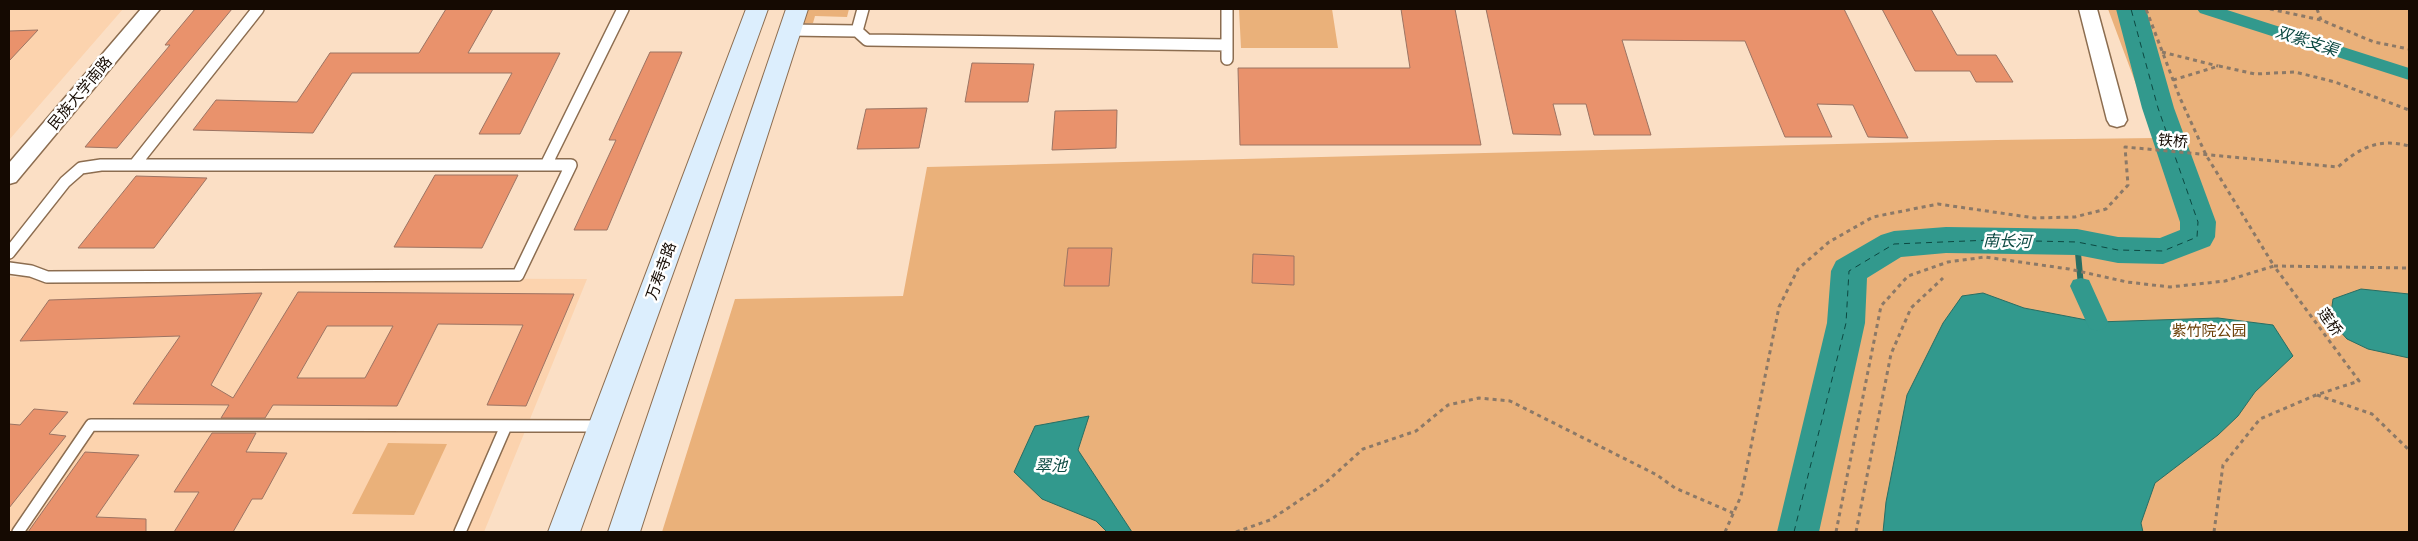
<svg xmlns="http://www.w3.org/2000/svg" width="2418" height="541" viewBox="0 0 2418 541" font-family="'Fira Sans Condensed','Noto Sans SC',sans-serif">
<rect width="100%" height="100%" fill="#fbdfc5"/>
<path fill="#fcd3ae" d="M9,9H123L9,140Z
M9,277L587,279L484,532H9Z"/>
<path fill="#eab17a" d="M801,9H849L847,17L815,16L813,23L797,24Z
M1239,9H1332L1338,48H1241Z
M2108,9H2409V532H662L735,299L903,296L927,167L1997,140L2156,138Z
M388,443L447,444L414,515L352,514Z"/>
<path fill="#32998d" stroke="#296e63" d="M2361,289L2409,294V358L2368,349L2347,339L2330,320L2333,299Z
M1983,293L2024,308L2097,322L2218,318L2273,325L2293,356L2255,392L2238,416L2218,435L2155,483L2141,523L2143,532H1883L1886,502L1907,395L1943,323L1962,296Z
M1089,416L1078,450L1132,532H1107L1096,521L1042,499L1014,472L1035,426Z"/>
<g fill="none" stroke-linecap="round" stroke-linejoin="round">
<path stroke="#296e63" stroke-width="6" d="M2077,242L2081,286"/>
<path fill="#32998d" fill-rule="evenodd" d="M2197,9H2224L2409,68V80L2200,13Z
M2081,278L2089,280L2108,322L2105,328L2097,331L2089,328L2070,286L2073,280Z"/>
<path fill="#32998d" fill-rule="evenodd" d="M2116,9H2146L2174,108L2216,222L2215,237L2210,246L2163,264L2118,263L2077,255L1946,253L1901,257L1867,278L1865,323L1819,532H1777L1827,323L1831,271L1836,261L1881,235L1894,231L1946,227L2077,229L2118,237L2160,238L2180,230V222L2142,108Z"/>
<path stroke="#0c4942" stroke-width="1" stroke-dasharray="6 5" stroke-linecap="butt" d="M1794,532L1846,323L1849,271L1894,244L1991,240L2077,242L2118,250L2163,251L2197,237L2198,222L2158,108L2131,9"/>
</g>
<path fill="#e9926c" stroke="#9c7463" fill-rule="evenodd" d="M195,9H232L117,148L85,147L170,45H165Z
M446,9H493L468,53H560L520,134H479L512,73H352L313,133L193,130L216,100L297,102L330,53H419Z
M1401,9H1455L1481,145H1240L1238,68H1410Z
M1486,9H1844L1908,138L1868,137L1853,105L1817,104L1832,137H1785L1745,41L1622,40L1651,135H1594L1586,104H1553L1561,135L1513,134Z
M1882,9H1931L1957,55H1996L2013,82H1976L1970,71H1915Z
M38,30L9,61V31Z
M650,52H682L607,230H574L616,140H609Z
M972,63L1034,64L1028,102H965Z
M927,108L919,148L857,149L866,109Z
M1117,110L1116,148L1052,150L1055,111Z
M435,175H518L482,248L394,247Z
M136,176L207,178L154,248H78Z
M1068,248H1112L1109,286H1064Z
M1253,254L1294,256V285L1252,283Z
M298,292L574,294L526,406L487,405L523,325L438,324L397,406L273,405L265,418H221L229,405L133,404L180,336L20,341L49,300L262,293L211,385L233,398ZM327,326H393L365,378H297Z
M34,409L68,412L49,434L66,436L9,508V424L20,425Z
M212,433H256L246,452L287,453L262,499H252L233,532H174L199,492H174Z
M85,452L139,455L96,517L146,519V532H28Z"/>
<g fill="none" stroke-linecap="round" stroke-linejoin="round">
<g stroke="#8c6d50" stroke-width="14">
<path id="lane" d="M1227,9V59
M790,30L857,31L867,40L1227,45
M857,31L863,9
M136,163L258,9
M546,165L623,9
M9,253L65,182L81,168L101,165H571L518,275L47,277L31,271L9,268
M18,532L91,425L602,426
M460,532L506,426"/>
</g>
<g stroke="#8c6d50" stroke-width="3">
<path id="street" d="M141,9H160L16,182L9,184V163Z
M2079,9H2097L2127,120L2124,125L2117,127L2110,125L2107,120Z"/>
</g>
<g stroke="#8c6d50" stroke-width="2">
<path id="secondary" d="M746,9H768L580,532H548Z
M786,9H808L640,532H608Z"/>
</g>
<path stroke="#8c7967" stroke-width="3" stroke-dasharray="4 4" stroke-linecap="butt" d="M2270,9L2321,20L2374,42L2409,49
M2317,9L2321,20
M2162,52L2218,66
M2173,80L2219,66L2255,74L2295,72L2335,82L2409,110
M2274,266L2409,268
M2317,395L2372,414L2409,450
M1236,532L1270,520L1324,484L1363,449L1416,431L1448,405L1479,398L1510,401L1657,475L1675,488L1733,513
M1725,532L1741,496L1779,307L1798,269L1829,242L1873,217L1938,204L2035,218L2075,217L2106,209L2128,185L2125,147L2338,167C2360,147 2380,138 2409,146
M1836,532L1881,306L1908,276L1948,262L1985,257L2069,269L2127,282L2170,287L2225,281L2274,266L2206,155L2180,98L2146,9
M1856,532L1891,354L1911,308L1943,278
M2214,532L2223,465L2260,419L2316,395L2359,381L2274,266"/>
<use href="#lane" stroke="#fff" stroke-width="11"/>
<use href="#street" fill="#fff" fill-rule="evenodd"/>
<use href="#secondary" fill="#dceefd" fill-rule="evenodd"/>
</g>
<g text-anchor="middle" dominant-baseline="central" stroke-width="5" stroke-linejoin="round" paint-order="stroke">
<g font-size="15" fill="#150a02" stroke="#fff">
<text transform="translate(80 93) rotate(-50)">民族大学南路</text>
<text transform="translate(2173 141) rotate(5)">铁桥</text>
<text transform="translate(661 271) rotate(-70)">万寿寺路</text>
<text transform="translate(2330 322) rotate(55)">莲桥</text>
</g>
<g font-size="15" fill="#6c3f07" stroke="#fff">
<text x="2209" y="331">紫竹院公园</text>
</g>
<g font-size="16" font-style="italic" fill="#0c4942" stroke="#fff">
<text transform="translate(2307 41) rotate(18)">双紫支渠</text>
<text transform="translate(2007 241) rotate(1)">南长河</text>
<text x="1051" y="465">翠池</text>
</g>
</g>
<rect width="2418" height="541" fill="none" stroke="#150a02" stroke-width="20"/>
</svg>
